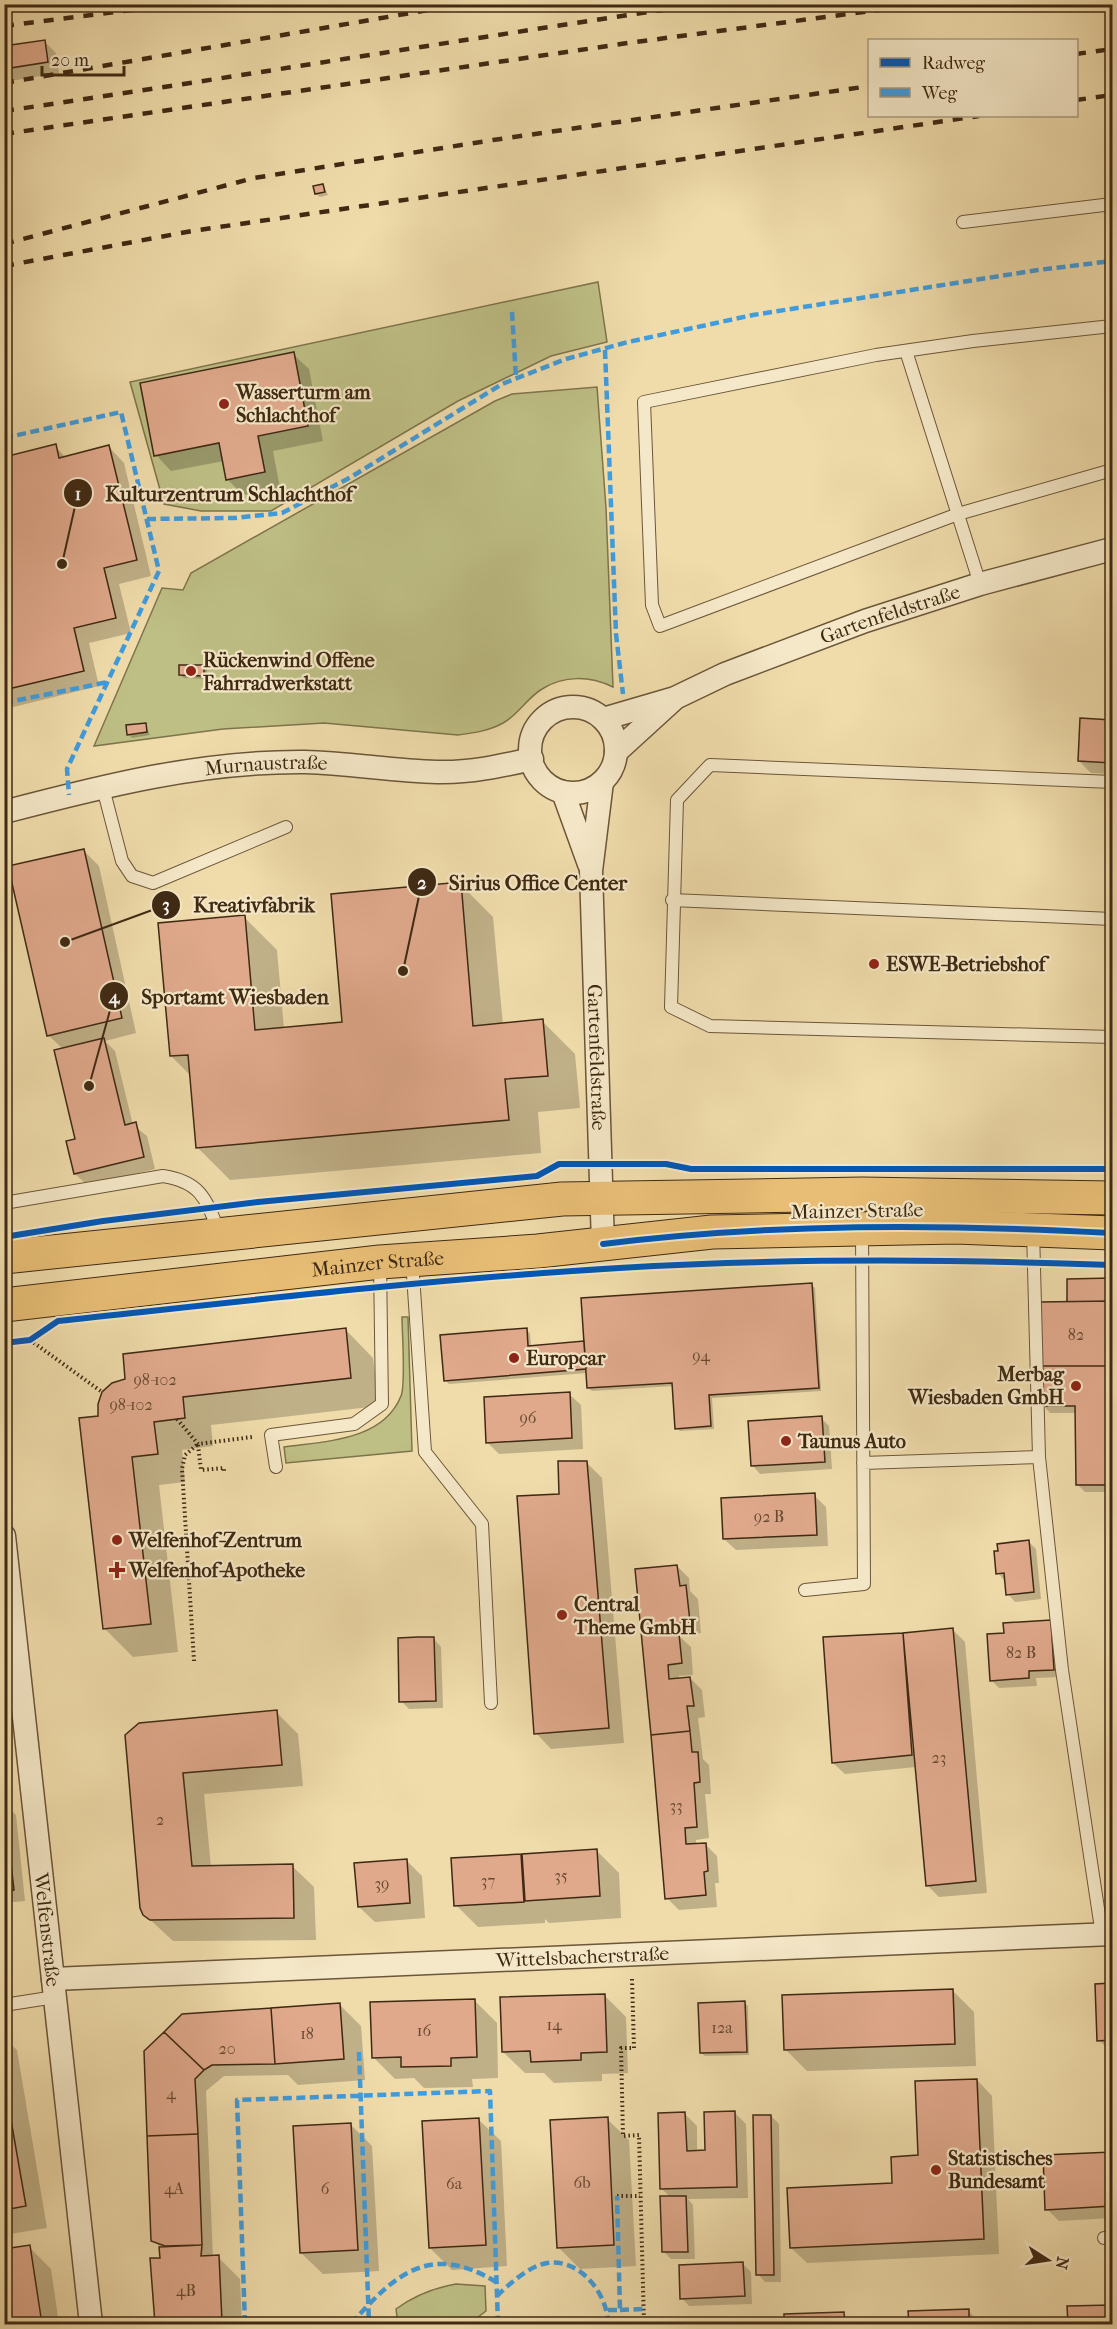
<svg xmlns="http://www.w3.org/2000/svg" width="1117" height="2329" viewBox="0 0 1117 2329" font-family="'IM FELL French Canon',serif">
<rect width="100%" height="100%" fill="#f0dcab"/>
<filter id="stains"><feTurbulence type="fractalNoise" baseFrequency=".00333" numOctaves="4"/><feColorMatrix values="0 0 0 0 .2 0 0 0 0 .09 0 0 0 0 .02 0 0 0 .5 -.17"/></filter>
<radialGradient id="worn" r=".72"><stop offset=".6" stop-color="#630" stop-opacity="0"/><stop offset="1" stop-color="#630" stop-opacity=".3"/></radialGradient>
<path fill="#bebf85" stroke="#7e744c" stroke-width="1.5" d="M598,282L607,342L551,356L458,401L271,511H201L164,504L130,382Z
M597,387L606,508L613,687C590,676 564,675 542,689C527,698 518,715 503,723C489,731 473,733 458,735L324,723L223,729L94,746L162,588L183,590L191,573L495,401L512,394Z
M402,1317H408L412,1451L286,1463L284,1447C325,1441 383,1441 401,1396C406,1384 402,1333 402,1317Z
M456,2284L485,2286L486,2311L469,2324H398L396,2309C415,2295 433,2288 456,2284Z"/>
<path fill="#0003" d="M44,41L56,53L59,73L4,82V47Z
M323,185L328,195L320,197L316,194Z
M293,354L309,369L323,441L273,451L280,488L243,495L227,479L224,461L171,471L156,455Z
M55,446L66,458L109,447L124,463L151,576L119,584L131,633L89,643L99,686L5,709L4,458Z
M204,667L207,670V679L184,678L180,675Z
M1082,720L1112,721V774L1091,773L1079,761Z
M145,724L150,735L132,738L128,734Z
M83,850L99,866L136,1033L105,1041L115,1051L133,1125L147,1136L155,1169L87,1185L75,1174L77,1140L63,1049L48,1035Z
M460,884L493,917L503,1025L542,1021L575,1054L580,1108L538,1112L541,1153L230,1180L197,1147L191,1076L171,1056L244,917L277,950L284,1029L343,1024Z
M1068,1280H1112V1492H1085L1077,1484L1076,1413H1050L1043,1405L1069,1303Z
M812,1285L815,1288L821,1391L712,1398L714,1429L680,1431L677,1428L674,1386L592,1391L588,1388L587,1373L449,1384L445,1380L526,1330L530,1333L531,1347L585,1343Z
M345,1329L373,1358L379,1406L211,1425L213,1446L182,1450L185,1482L159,1485L178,1652L133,1657L105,1629L100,1418Z
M569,1394L581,1405L583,1449L499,1454L487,1442Z
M821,1418L829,1426L832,1469L760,1474L753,1466Z
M586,1462L602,1478L624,1743L551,1749L536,1733L561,1495Z
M814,1495L826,1507L828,1546L736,1550L724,1539Z
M1029,1542L1036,1549L1041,1599L1015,1602L1008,1594L1005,1581L998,1573Z
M677,1566L689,1578L690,1591L698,1599L701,1633L679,1636L691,1647L693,1675L679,1676V1679L690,1678L702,1690L705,1717L698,1718L703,1759L709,1765L711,1794H705L709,1838L696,1840V1845L705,1844L717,1856L719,1883H715L717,1907L679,1910L667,1898L637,1570Z
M1051,1622L1061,1677L1036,1678L1037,1686L999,1688L991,1680L1005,1634Z
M953,1630L965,1642L987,1893L939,1897L927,1885L916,1767L845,1774L833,1763L825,1638Z
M434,1639L441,1647L443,1708L409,1709L401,1701Z
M276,1712L298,1734L303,1786L204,1794L211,1867L292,1866L314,1887L316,1940L173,1941L145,1915L127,1735Z
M4,1803L16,1815L25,1901L4,1903Z
M597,1851L619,1873L621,1918L549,1923L545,1919V1923L478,1927L456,1905L520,1856L524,1860Z
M406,1860L422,1876L425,1918L375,1922L359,1907Z
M1096,1985H1112V2048H1107L1099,2040Z
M952,1990L974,2012L976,2066L807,2071L785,2049Z
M604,1995L626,2017L628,2073L602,2074V2081L554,2083L544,2073H525L503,2052Z
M475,2001L497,2023L498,2078L472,2079L473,2087L424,2088L414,2078L395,2079L373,2057Z
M745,2003L748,2006L749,2055L705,2056L701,2053Z
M339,2004L361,2026L365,2080L298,2085L288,2075L224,2076L206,2091L213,2257H218L240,2279L242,2324H156L152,2259H161V2248L153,2240L146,2052Z
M4,2038L17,2050L47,2228L4,2235Z
M977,2080L992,2096L999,2254L807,2263L791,2248L894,2185L919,2157Z
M734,2112L746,2124L748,2198L688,2199L693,2205L695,2259H671L664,2252L670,2197L661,2188L685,2114L697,2126V2152H707Z
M771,2116L779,2124L781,2282H765L758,2274Z
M607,2119L629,2140L636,2266L580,2269L558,2247Z
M479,2120L501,2141L507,2266L452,2270L430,2248Z
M350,2124L372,2146L379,2271L323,2274L301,2253Z
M1112,2153V2218L1059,2221L1047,2209L1045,2156Z
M29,2247L51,2269L59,2324H4V2250Z
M743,2264L751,2272L752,2304L689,2306L682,2298Z
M1112,2307V2324H1069V2308Z
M968,2310L980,2324H910V2312Z
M844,2314L854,2324H786V2316Z"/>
<path fill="#e0a98c" stroke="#3f2913" stroke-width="1.5" d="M45,40L48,62L4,69V46Z
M323,184L325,192L315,194L313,186Z
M294,352L308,426L258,436L265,472L226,480L219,443L154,456L140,383Z
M56,444L59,458L109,445L137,560L104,568L116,618L74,628L84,671L4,690V457Z
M179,665H204V676L179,675Z
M1080,718L1112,720V763L1078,761Z
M146,723L147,732L127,735L126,725Z
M84,849L122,1018L47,1036L8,866Z
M461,882L473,1026L543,1019L548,1076L505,1079L509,1120L196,1148L188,1055L170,1056L158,923L245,915L255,1030L342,1022L331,894Z
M104,1038L125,1125L136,1122L144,1157L74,1174L66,1141L75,1139L54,1050Z
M1112,1278V1485H1076L1075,1406H1041L1039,1302H1067V1279Z
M812,1283L819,1388L709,1395L711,1426L675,1429L672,1383L587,1388L581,1298Z
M1112,1301V1366H1039V1302Z
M346,1328L351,1378L183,1397L185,1418L154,1422L158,1454L132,1457L151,1624L103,1629L79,1418L98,1416V1404L102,1392L112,1383L125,1379L123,1354Z
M527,1328L528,1346L584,1341L586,1369L444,1381L440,1335Z
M570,1392L572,1438L486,1443L484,1397Z
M822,1416L825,1462L751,1466L748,1421Z
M558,1461H587L609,1728L534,1734L517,1496L559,1494Z
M815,1493L817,1535L723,1539L721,1498Z
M1029,1540L1034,1592L1006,1595L1004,1573L996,1574L994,1551H998L997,1544Z
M677,1565L680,1586L686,1585L690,1622L668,1624L669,1634H679L682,1663L668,1665L669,1679L690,1677L694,1706H687L690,1731L651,1735L635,1569Z
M1051,1620L1054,1670L1029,1671V1678L990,1681L987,1634L1004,1633L1003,1623Z
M953,1628L976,1881L926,1886L903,1633Z
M903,1633L912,1755L832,1763L823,1637Z
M418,1637H434L436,1701L399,1702L398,1638Z
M1111,1698H1112V1867Z
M277,1710L282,1765L183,1773L192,1866L293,1864L294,1918L150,1920L143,1915L140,1908L125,1735L139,1723Z
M690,1731L692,1752H698L700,1782L694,1783L697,1827L685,1828L686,1844L706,1843L708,1871L704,1872L706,1895L665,1899L651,1735Z
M4,1802L14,1890L4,1891Z
M597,1849L600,1896L525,1901L522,1854Z
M521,1854L524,1902L454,1906L451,1858Z
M407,1859L410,1903L358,1907L354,1863Z
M1112,1983V2040L1097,2041L1095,1984Z
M953,1989L955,2044L784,2050L782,1995Z
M605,1994L607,2052L581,2053V2060L531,2062L530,2051L502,2052L500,1997Z
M475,1999L477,2057L451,2058V2066L401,2067V2057L372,2058L370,2002Z
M745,2001L747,2052L700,2053L698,2003Z
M340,2003L344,2059L275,2064L271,2008Z
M271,2008L275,2064L212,2065L204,2070L164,2032L182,2014Z
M164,2032L204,2070L195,2079L198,2134L147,2136L144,2051Z
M977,2079L984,2239L790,2248L787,2188L892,2183L891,2157L918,2155L915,2081Z
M4,2080L26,2206L4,2210Z
M735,2111L737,2187L660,2189L658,2113L685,2112L687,2151L705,2150L704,2112Z
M753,2115H771L774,2275H756Z
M608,2117L614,2245L557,2248L550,2120Z
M479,2118L486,2245L429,2248L422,2121Z
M351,2123L358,2250L300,2253L293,2126Z
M198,2134L202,2245L165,2246L151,2241L147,2136Z
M1112,2152V2206L1045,2210L1043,2155Z
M660,2196H686L688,2252H662Z
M30,2245L42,2324H4V2249Z
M202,2245L201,2256L219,2255L222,2322L155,2324L150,2258H160L159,2247Z
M743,2262L745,2296L680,2299L679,2265Z
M1112,2305V2324H1068L1067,2306Z
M969,2309V2324H909L908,2311Z
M844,2312L845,2324H784V2314Z"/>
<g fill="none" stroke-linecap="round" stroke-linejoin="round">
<g stroke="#6b5639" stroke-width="14">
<path id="lane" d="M963,222L1112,204
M1112,326L973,341L876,355L644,402L652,605L660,626L958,514L1112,470
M906,351L980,584
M1112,782L710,765L677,800L671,1007L710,1026L1112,1037
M103,788L122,861L132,876L153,883L286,827
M672,900L1112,919
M4,1203L163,1176C201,1182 206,1199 219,1232
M1033,1230L1039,1457L1062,1670L1102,1935
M412,1260L425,1452L482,1524L491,1703
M863,1463L1039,1457
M276,1467L271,1435L354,1424L382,1404L380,1262
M805,1590L864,1584L862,1230
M4,2005L55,1997
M1104,2238H1112"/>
</g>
<g stroke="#6b5639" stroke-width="25">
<g id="street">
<circle cx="573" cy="750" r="43"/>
<path id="s1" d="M603,719L675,698L725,674L865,621L980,584L1112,549"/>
<path d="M616,752L673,700"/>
<path id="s2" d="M602,782L591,871L603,1244"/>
<path d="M563,792L589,864"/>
<path id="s3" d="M4,812C103,786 202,761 305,762C349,763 393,771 437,772C469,773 501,766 532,759"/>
<path id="s4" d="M4,1536L91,2324"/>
<path id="s5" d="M53,1979L1112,1934"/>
</g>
</g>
<g stroke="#3f2913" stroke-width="35">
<g id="primary">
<path d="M4,1257L562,1199L862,1194L1112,1198"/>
<path id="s6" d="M4,1305L380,1262L538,1251L712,1232L956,1227L1112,1233"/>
</g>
</g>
<path stroke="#3f2913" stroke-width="4" stroke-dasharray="1.5 3" stroke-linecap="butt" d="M30,1340L102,1392
M177,1419L198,1444L252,1437
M198,1445L201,1470L224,1468V1472
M194,1661L182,1469L185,1455L198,1444
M632,1979L634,2048H621L623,2136L639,2135L644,2324
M617,2196H640"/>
<use href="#lane" stroke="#f5e8c8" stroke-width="12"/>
<use href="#street" stroke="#f5e8c8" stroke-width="22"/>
<use href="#primary" stroke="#e8be76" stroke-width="33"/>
<path stroke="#3f2913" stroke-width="4.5" stroke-dasharray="10 10" stroke-linecap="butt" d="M4,26L179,4
M1076,54L1112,49
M4,83L463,4
M1076,100L1112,95
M4,111C237,77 470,38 703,4
M4,134L628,43L924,4
M4,244L254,178L493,140L870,86
M4,266L192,231L979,116"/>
<path stroke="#3f9cde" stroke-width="4.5" stroke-dasharray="9 4.5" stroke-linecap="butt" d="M512,312L516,378
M605,350L616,634L623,694
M4,438L121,412L159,571L67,769L69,795
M147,519L234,518L282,513L351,477L502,384L566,359L628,342L753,315L1038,270L1112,261
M4,703L108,682
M4,809L5,812
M359,2052L369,2324
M497,2296C509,2284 529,2266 547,2263C581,2258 608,2295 608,2324
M608,2310H620L617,2196
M620,2310L643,2309
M245,2324L237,2100L490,2091L498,2324
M351,2324C395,2274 430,2242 496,2282"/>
<g stroke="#f5e8c8" stroke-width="10">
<path id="cycleway" d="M4,1237L103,1221L258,1202L537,1176L559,1164H666L691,1169H1112
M603,1244C772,1223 942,1224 1112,1233
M4,1343L30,1340L58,1321C245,1301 431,1279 619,1268C783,1258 948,1259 1112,1265"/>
</g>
<use href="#cycleway" stroke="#0057b8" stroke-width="6"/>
</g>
<g fill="#8f2418" stroke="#f5e8c8" stroke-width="2">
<circle cx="224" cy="404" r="6"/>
<circle cx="191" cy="671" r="6"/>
<circle cx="874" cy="964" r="6"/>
<circle cx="514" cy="1358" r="6"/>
<circle cx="1076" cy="1386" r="6"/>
<circle cx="786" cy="1441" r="6"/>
<circle cx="117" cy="1540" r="6"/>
<path d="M114 1561h6v6h6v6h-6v6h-6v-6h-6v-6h6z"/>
<circle cx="562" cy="1615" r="6"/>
<circle cx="936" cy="2170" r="6"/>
</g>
<g text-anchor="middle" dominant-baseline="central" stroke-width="4.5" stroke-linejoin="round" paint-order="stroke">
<g font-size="16" fill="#674931">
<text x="1076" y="1334">82</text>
<text x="701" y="1355">94</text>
<text x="155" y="1379">98-102</text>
<text x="131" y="1404">98-102</text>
<text x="528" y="1417">96</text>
<text x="769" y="1516">92 B</text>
<text x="1021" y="1652">82 B</text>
<text x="939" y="1757">23</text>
<text x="676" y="1805">33</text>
<text x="160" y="1819">2</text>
<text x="561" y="1875">35</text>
<text x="488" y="1880">37</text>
<text x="382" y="1883">39</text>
<text x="554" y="2024">14</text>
<text x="722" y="2027">12a</text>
<text x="424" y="2030">16</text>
<text x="307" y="2033">18</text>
<text x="227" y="2048">20</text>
<text x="171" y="2093">4</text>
<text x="582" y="2182">6b</text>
<text x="454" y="2183">6a</text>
<text x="174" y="2188">4A</text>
<text x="325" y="2188">6</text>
<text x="186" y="2290">4B</text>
</g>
<g font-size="20" font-weight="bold" fill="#3f2913" stroke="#f5e8c8" text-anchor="start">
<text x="236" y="392">Wasserturm am<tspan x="236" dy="23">Schlachthof</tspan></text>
<text x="203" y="660">Rückenwind Offene<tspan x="203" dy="23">Fahrradwerkstatt</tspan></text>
<text x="886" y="964">ESWE-Betriebshof</text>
<text x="526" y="1358">Europcar</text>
<text x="1064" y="1374" text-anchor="end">Merbag<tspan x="1064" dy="23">Wiesbaden GmbH</tspan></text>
<text x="798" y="1441">Taunus Auto</text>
<text x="129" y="1540">Welfenhof-Zentrum</text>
<text x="129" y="1570">Welfenhof-Apotheke</text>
<text x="574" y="1604">Central<tspan x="574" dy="23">Theme GmbH</tspan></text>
<text x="948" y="2158">Statistisches<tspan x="948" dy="23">Bundesamt</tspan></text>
</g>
<g font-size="20" fill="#3f2913" stroke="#f5e8c8">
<text stroke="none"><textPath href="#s1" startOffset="306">Gartenfeldstraße</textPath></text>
<text stroke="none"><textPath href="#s3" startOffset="267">Murnaustraße</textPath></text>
<text stroke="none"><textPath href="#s2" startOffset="276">Gartenfeldstraße</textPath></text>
<text transform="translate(857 1211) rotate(-1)">Mainzer Straße</text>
<text stroke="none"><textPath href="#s6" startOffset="376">Mainzer Straße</textPath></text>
<text stroke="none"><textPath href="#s4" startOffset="396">Welfenstraße</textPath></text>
<text stroke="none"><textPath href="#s5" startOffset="530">Wittelsbacherstraße</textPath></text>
</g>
</g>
<path fill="none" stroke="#3f2913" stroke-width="2" d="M62 564L78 493M403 971L422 882M65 942L166 905M89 1086L114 996"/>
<g fill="#3f2913" stroke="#f5e8c8" stroke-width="2">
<circle cx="62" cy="564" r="6"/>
<circle cx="403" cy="971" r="6"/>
<circle cx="65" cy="942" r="6"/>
<circle cx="89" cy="1086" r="6"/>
<circle cx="78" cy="493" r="15"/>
<circle cx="422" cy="882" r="15"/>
<circle cx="166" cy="905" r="15"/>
<circle cx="114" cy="996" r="15"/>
</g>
<g font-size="18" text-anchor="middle" font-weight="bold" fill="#fff">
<text x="78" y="500">1</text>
<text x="422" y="889">2</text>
<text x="166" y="911">3</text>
<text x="114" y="1003">4</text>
</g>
<g font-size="21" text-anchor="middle" font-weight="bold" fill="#3f2913" stroke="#f5e8c8" stroke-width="4.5" stroke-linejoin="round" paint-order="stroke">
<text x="229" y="501">Kulturzentrum Schlachthof</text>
<text x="538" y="890">Sirius Office Center</text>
<text x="254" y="912">Kreativfabrik</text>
<text x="235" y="1004">Sportamt Wiesbaden</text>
</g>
<rect width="1117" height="2329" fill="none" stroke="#f0dcab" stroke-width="24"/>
<rect x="6" y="6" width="1105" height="2317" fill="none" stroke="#3f2913" stroke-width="3"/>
<rect x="12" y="12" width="1093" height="2305" fill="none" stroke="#3f2913" stroke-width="1.5"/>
<rect x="868" y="39" width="210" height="78" fill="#f5e8c8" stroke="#ac9c80" stroke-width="1.5"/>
<rect x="880" y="58" width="30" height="9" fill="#0057b8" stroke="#ac9c80" stroke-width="1.5"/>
<text x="922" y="69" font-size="18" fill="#3f2913">Radweg</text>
<rect x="880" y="88" width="30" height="9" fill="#3f9cde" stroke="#ac9c80" stroke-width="1.5"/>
<text x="922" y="99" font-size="18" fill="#3f2913">Weg</text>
<g transform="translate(1048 2260) rotate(102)" stroke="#f5e8c8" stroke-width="4.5" paint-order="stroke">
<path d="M0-4.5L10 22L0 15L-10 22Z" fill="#3f2913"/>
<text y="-9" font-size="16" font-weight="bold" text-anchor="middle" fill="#3f2913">N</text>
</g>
<path d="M42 66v9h82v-9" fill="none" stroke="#3f2913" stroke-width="3"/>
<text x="51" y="66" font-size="18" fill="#3f2913" stroke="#f5e8c8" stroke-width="4.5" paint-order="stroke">20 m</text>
<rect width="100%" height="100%" filter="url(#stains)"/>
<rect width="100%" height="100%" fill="url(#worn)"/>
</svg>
